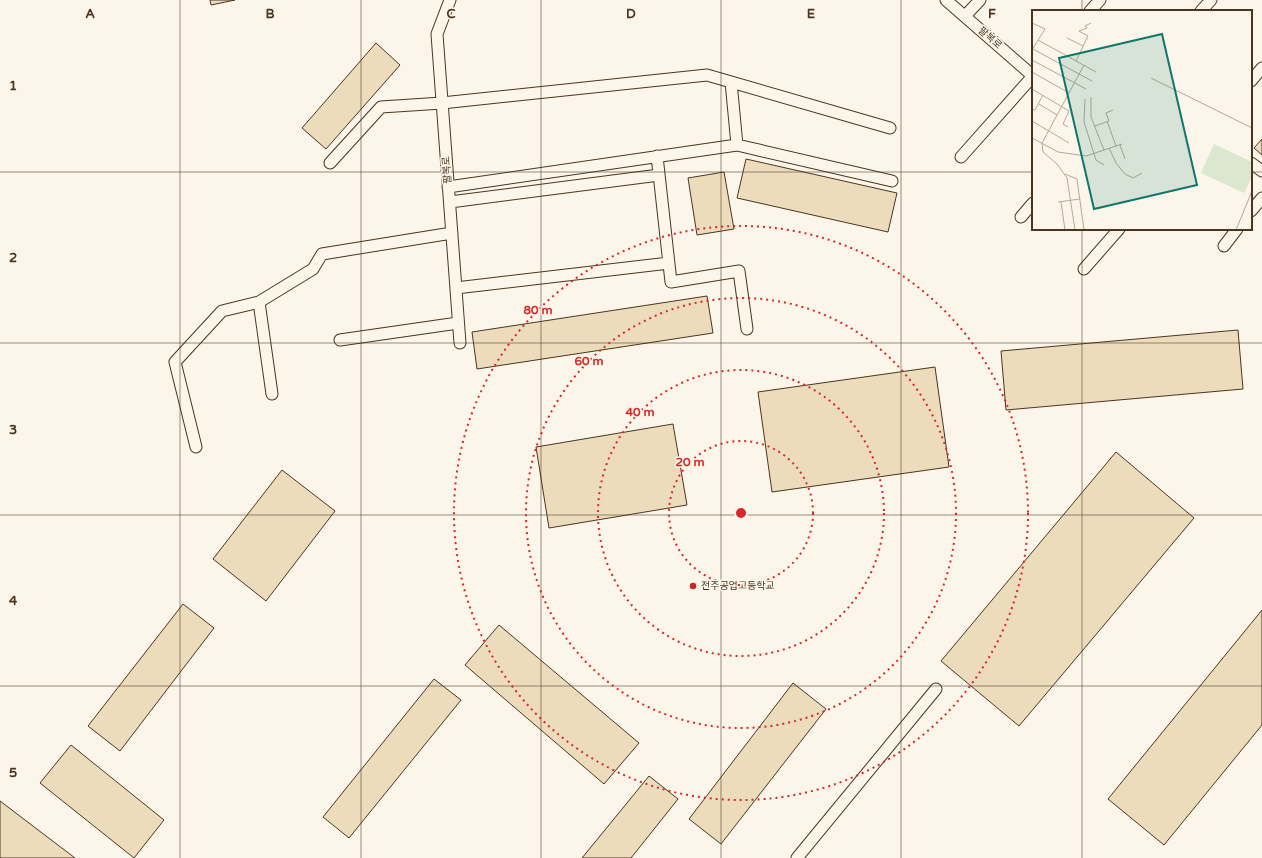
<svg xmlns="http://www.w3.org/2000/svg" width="1262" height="858" viewBox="0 0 1262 858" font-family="'Varela Round','Noto Sans KR',sans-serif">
<rect width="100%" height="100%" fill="#fbf6e9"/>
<path fill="#ecdcbc" stroke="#4a3520" d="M210,0H235L211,5Z
M376,43L400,65L326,149L302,128Z
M1262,139V155L1254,148Z
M746,159L897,193L888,232L737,198Z
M724,172L734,229L697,235L688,178Z
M707,296L713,333L477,369L472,332Z
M1238,330L1243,389L1006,410L1001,351Z
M935,367L949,467L772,492L758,392Z
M673,424L687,505L549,528L536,447Z
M1116,452L1194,518L1019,726L941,661Z
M282,470L335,511L266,601L213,559Z
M183,604L214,628L120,751L88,726Z
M1262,610V725L1164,845L1108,799Z
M499,625L639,743L604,784L465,665Z
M434,679L461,700L349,838L323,817Z
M793,683L826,709L721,844L689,819Z
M71,745L164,820L134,858L40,783Z
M649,776L678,799L631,858H582Z
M0,801L75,858H0Z"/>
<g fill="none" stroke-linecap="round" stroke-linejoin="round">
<g stroke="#4a3520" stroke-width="13">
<path id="lane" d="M450,0L437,34L460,343
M946,0L1033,76L961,157
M1090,11L1100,0
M1201,11L1211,0
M965,16L980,0
M1251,81L1262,68
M731,82L737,145
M657,156L671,282L739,271L747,329
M330,163L381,107L442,103L707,75L890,128
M1251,163L1262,171
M448,187L737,145L892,181
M450,202L659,175
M1251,211L1262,198
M1021,217L1033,203
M1224,246L1237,229
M1084,269L1119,229
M456,288L669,263
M259,302L272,394
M340,340L458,323
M196,447L175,362L222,311L259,302L313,269L322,254L452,233
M797,858L936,689"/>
</g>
<use href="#lane" stroke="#fbf6e9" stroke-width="11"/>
</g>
<path fill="none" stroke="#4a3520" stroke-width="1" stroke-opacity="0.55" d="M180,0V858M361,0V858M541,0V858M721,0V858M901,0V858M1082,0V11M0,172H1033M1251,172H1262M1082,229V858M0,343H1262M0,515H1262M0,686H1262"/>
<g fill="none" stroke="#d62828" stroke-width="2" stroke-dasharray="2 4">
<circle cx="741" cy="513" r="72"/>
<circle cx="741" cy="513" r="143"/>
<circle cx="741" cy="513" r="215"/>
<circle cx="741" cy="513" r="287"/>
</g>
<circle fill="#c62828" stroke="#fbf6e9" stroke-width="1.5" cx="693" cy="586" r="4"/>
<g text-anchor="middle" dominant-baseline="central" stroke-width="3" stroke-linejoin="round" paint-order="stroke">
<g font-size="10" fill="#4a3520" stroke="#fbf6e9">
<text transform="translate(990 38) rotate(41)">팔복로</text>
<text transform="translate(447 170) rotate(-94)">팔복로</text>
</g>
<g font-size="10" fill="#4a3520" stroke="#fbf6e9" text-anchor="start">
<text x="701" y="586">전주공업고등학교</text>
</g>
</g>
<g transform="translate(1032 10)">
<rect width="220" height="220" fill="#fbf6e9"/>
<path d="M182,134L220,152V167L212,183L169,163Z" fill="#dce7d0"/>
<path fill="none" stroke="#b4a999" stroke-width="1" d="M0,13L13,19L0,40M35,28L51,36M6,30L64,62M1,39L60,71M0,50L54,79M44,51L56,26L47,21L55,18L53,16L59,13M0,62L37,83M119,68L220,118M0,79L37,101L31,114L36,117M59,87V107L72,140M53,89L52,112L64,150L72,155M7,94L25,105M0,99L3,100L11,85M0,111L37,133M75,111L84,136M63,116L77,111L74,103L81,100M0,128L26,142L54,146L90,134M88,135L93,149M77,138L84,153L93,164L101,168L110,163M33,164L45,169L52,220M26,192L48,189M29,192L33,220M43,220L35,168L25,154L11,142L10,133L52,55M204,220L220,181"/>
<path fill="#0f766e" fill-opacity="0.15" stroke="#0f766e" stroke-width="2" d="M130,24L165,175L62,199L27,48Z"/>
<rect width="220" height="220" fill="none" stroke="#4a3520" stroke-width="2"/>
</g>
<g font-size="13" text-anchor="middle" font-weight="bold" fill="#4a3520" stroke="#fbf6e9" stroke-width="3" stroke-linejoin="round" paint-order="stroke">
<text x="90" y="18">A</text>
<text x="270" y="18">B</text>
<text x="451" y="18">C</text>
<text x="631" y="18">D</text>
<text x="811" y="18">E</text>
<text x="992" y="18">F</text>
<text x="13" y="90">1</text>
<text x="13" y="262">2</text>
<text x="13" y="434">3</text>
<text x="13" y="605">4</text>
<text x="13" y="777">5</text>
</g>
<circle cx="741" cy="513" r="6" fill="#d62828" stroke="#fbf6e9" stroke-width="2"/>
<g font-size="12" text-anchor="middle" font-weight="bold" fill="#d62828" stroke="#fbf6e9" stroke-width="3" stroke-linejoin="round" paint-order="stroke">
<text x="538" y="314">80 m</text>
<text x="589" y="365">60 m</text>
<text x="640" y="416">40 m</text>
<text x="690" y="466">20 m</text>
</g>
</svg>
